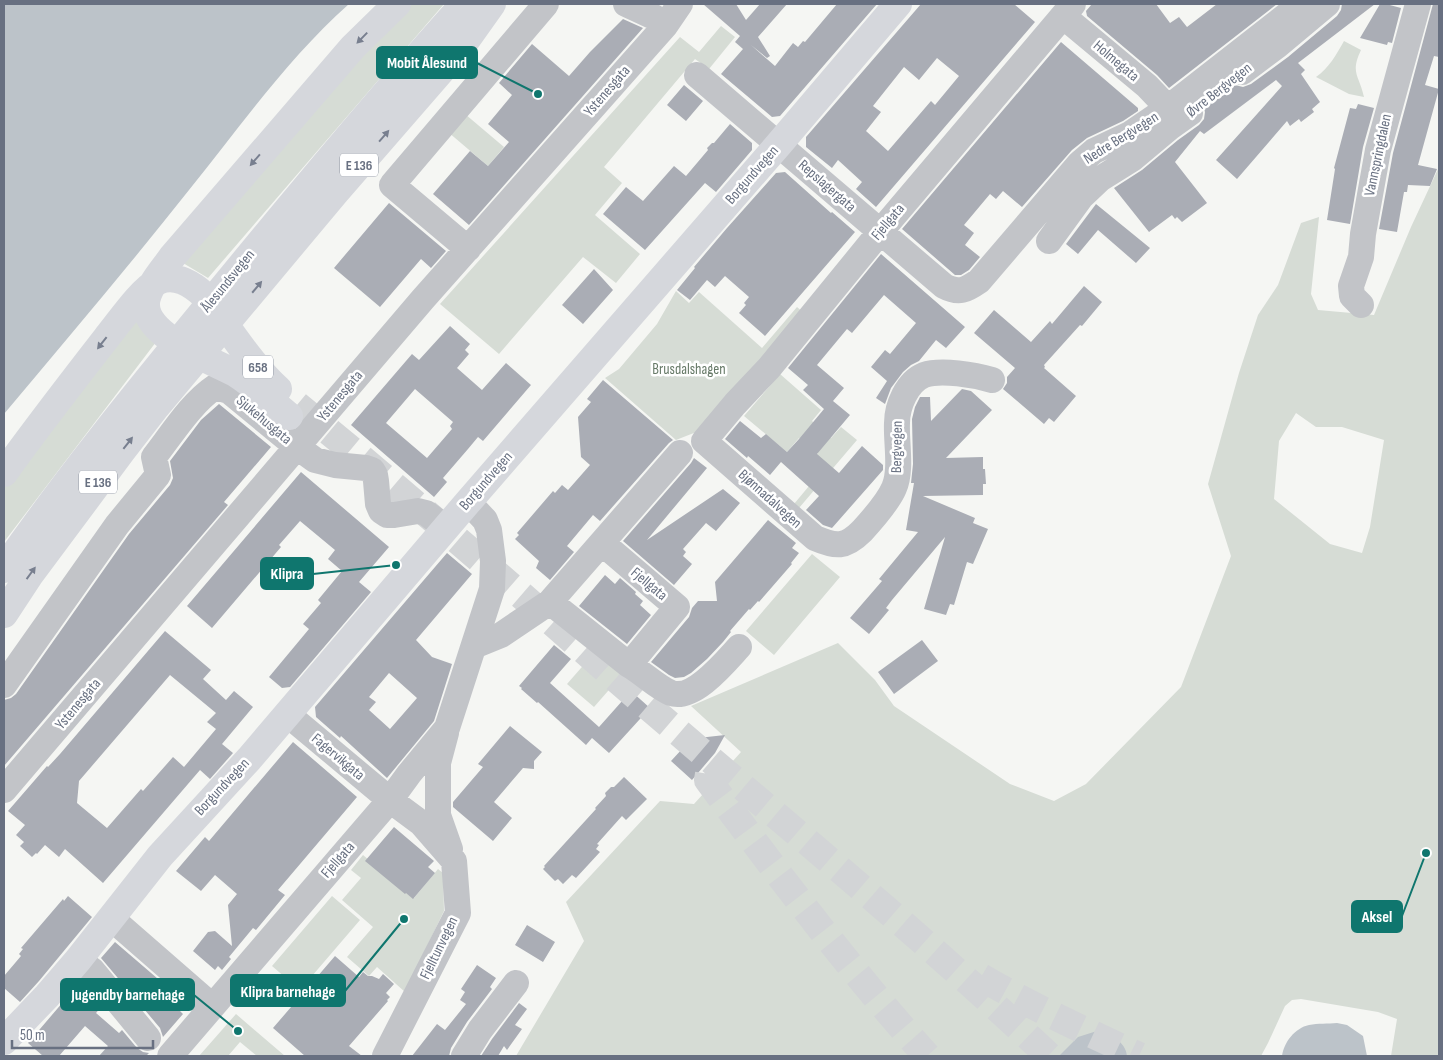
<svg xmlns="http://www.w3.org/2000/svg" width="1443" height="1060" viewBox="0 0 1443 1060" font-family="'Sofia Sans Condensed',sans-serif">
<rect width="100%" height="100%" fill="#f5f6f3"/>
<path fill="#d6dcd5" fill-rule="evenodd" d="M412,4H444L208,278L183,263L317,103Z
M721,26L735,37L709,69L695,59L604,167L622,183L595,215L640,254L616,283L583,257L499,354L440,304L680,37L699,52Z
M1344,41L1361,50C1350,73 1359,75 1364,97L1349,94L1316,77C1329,68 1336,55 1344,41Z
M465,114L504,147L488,166L448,132Z
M1439,167V1056H1391L1397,1019L1378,1012L1301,999L1292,1000L1285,1006L1268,1043L1261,1056H516L584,941L566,902L660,801L694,804L741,752L691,706L838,643L875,680L894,706L1010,784L1054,801L1086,784L1181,687L1231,556L1208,484L1239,373L1258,315L1278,285L1301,223L1319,217L1311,294L1318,310L1374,315L1411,227ZM1296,413L1316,427H1342L1384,440L1370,527L1362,553L1330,544L1274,499L1279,441Z
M676,291L689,303L699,292L762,348L797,307L805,314L709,427L676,440L605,378L619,369L657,324Z
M136,314L156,342L4,542V488L79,386Z
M780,374L821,410L812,421L831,438L841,427L857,440L799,508L794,504L809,486L798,476L818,453L799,438L787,452L744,416Z
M812,554L840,577L774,655L746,631Z
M595,652L622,675L594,707L567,684Z
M363,855L414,898L438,869L443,873L444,911L405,992L377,967L369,976L347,957L373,927L342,900L361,878L351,870Z
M332,896L360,920L300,990L272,966Z
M236,1014L285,1056H257L240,1042L228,1056H199Z"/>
<path fill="#bcc3c9" d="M4,4H349C288,58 240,127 189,190C129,266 66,340 4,414Z
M1337,1023L1347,1025L1363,1036L1367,1056H1282C1284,1042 1295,1028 1309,1025C1318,1023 1328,1024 1337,1023Z
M1097,1031C1110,1033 1126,1042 1127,1056H1059L1078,1037Z"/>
<path fill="#aaadb5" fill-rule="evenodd" d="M703,4H736L746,20L760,4H787L758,37L770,56L767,58L751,45L775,66L793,43L798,47L803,41L805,42L837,4H877L780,116L772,117L721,74L743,49L735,42L740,36Z
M921,4H1014L1035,22L876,207L856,189L862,182L838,160L832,168L806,147V137ZM937,58L959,76L935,105L931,101L888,151L866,131L881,112L873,106L904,67L919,80Z
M1092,4H1156L1170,23L1179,17L1187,27L1217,4H1277L1169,88L1157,75L1087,16L1086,11Z
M1342,4H1375L1298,63L1305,70L1301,74L1320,102L1312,109L1314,112L1301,122L1299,119L1290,126L1287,121L1237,179L1216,160L1282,86L1276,80L1204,134L1200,131L1175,162L1207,203L1182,222L1177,217L1175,219L1172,215L1149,232L1114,188L1142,170L1178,140L1199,125L1204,119L1205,112L1204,109L1217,98L1235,85L1243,87L1251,84L1288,57L1337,16L1341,10Z
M1380,4H1386L1401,8L1392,43L1388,42L1387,45L1360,38Z
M1433,4H1439V57L1434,56L1425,85L1439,89L1418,165L1437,169L1430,186L1408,185L1407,192H1404L1397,232L1379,229L1393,153Z
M623,19L643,28L469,225L433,194L470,151L488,166L509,142L488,124L512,95L499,83L532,44L569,76L590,52Z
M1061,42L1138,108V111L1123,121L1087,138L1072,150L1022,207L1003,191L996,199L990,194L964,225L974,233L965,245L980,257L969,270L961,275H955L902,229Z
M684,85L703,101L686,121L667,105Z
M1358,104L1374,108L1363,147L1350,224L1327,220L1335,169L1334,168L1350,108L1356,109Z
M730,124L752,143V150L716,192L705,183L645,250L603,214L626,187L643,201L674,166L686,176L708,150L707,148L712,143H714Z
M785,172L831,213L832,212L855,232L765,336L739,313L746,305L744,303L749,297L725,276L715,287L707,280L690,300L677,290L695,268L694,267L727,228L776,173Z
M389,203L446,251L431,268L421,259L380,307L334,268Z
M1096,204L1150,248L1136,263L1098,230L1078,254L1066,244Z
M881,254L965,327L946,348L936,340L919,361L911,365L903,372L891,388L885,404L876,398L887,381L871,367L885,350L890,354L916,323L884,295L852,333L847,329L817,365L844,388L833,401L850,415L817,454L839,473L862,446L883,465V470L832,528L823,525L806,510L819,496L781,462L770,475L748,456L747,458L725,439L740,421L761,438L766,434L787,452L799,439L824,409L803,390L808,385L788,368Z
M594,269L613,290L583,324L562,305Z
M1084,286L1102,302L1082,326L1080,325L1044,365L1045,367L1044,368L1076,396L1054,422L1049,418L1044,424L1003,389L1007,383V377L1015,368L974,333L994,310L1031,342L1050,321L1052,324Z
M450,326L470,344L465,350L469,354L457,368L482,390L506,363L531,385L483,441L478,437L468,449L443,478L447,482L434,497L351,425L412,354L419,360ZM415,389L453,422L450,426L452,429L427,458L386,423Z
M603,380L673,440L669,443L600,521L593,515L567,546L574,552L550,580L536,568L539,561L515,539L519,535L517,533L553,491L555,493L562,485L568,490L590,465L581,457L578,417L591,402L587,399Z
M962,389L971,391L992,410L946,458L983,457V469H985L986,484H983V495L923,496L975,518L973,523L988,529L973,564L967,562L954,605L950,604L946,615L924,609L945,537L892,600L886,608L889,610L869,634L850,618L882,581L879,579L918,532L906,530L914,483H911L913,464L912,419L915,407L920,397H930L931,421Z
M219,404L271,447L224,502L228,505L4,766V700L11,698L16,694L129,534L170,485L173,478L170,461L201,420Z
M694,458L707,468L647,540L723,489L740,503L716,531L706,523L683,549L686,552L683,556L692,564L674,585L623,541L691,463Z
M301,472L389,547L359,582L371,592L290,687L282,688L269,677L309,629L303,624L321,603L318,600L342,571L328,559L335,550L300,521L279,545L281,547L212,628L187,606Z
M768,520L796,543L792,548L799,553L791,563L792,564L759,602L758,601L750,610L749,609L730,631L731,632L723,642L707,659L691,673L684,677L675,678L669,675L651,662L689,617L692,608L698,601H717L715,582Z
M447,553L472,574L416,640L432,657L452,664L434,721L387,778L341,736L340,738L316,717L315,707ZM389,673L417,698L390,729L369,710L376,702L369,697Z
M605,575L615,584L620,578L636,592L635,594L643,601L640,605L651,615L627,644L579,606Z
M165,631L211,670L203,679L226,700L234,691L253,707L222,744L233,753L210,779L200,770L103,883L65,849L59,857L45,845L37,854L36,853L32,857L20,846L24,842L16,835L25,825L8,811L47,766L48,767L60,754ZM170,675L216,713L207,722L216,729L184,767L173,757L143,791L141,789L107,828L77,803L79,781Z
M922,640L938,661L894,694L878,672Z
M554,645L571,659L550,683L599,727L631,691L650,708L609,753L592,738L586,745L538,702L537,703L521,689L522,688L519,686Z
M510,726L542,752L534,761V769L523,768L494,802L512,818L493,841L453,807V802L483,767L478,764Z
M695,735L698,738L725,735L715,753L692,780L671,761Z
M293,742L357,797L278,890L285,895L256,930L253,928L229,957L231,959L222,970L218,966L215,970L193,951L208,932L215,931L232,946L228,905L237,894L215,875L201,891L176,871L205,837L209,841Z
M624,777L647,799L626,820L622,816L597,844L599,845L596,849L600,852L576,878L572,875L563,884L558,879L555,881L543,869L545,867L544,866L596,809L595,808L606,796L605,793L611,787H614Z
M394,827L434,861L428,867L435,873L413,899L406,893L405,894L365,861Z
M68,896L92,917L39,981L20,1002L4,988V976L21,956L19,954L23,949L21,948L63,899L64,901Z
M527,925L555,942L543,962L515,945Z
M115,942L186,1003L180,1011L183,1014L163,1037L160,1028L101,958Z
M335,956L359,977L363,972L368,976H372L379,979L383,974L394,984L386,993L390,997L387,1000L388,1001L349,1046L362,1056H305L273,1028Z
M477,965L496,978L490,987L492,989L467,1022L451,1048L449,1056H412L437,1024L445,1030L466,1004L460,1000L465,992L461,989Z
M81,981L102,1006L96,1013L119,1033L122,1030L137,1048L143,1052L149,1053L146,1056H99L108,1046L85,1026L59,1056H43L28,1043Z
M519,1003L527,1009L515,1025L522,1029L507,1050L504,1046L498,1056H481L492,1039Z"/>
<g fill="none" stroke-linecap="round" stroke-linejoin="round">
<path stroke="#d2d4d6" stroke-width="28" stroke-dasharray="28 14" stroke-linecap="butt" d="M297,405C370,465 443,527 514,589C560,628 604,669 650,708C784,823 921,935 1049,1056
M709,774L708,780C778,874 849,969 927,1056
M981,977C1032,1007 1086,1031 1139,1056"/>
<path stroke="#c2c4c8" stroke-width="26" d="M626,4L654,17L665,26
M1063,16L1147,86L1168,108
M1242,72L1278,45L1327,4
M697,75L944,286C959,294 966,290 979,281L1080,163L1094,151L1130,134L1168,108L1301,4
M1049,241L1081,197L1100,179L1132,159L1169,128L1190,113
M468,249L392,185L546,4
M1361,305L1352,296L1351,286L1361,257L1363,234L1378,150L1418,4
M992,380C975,375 941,369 924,375C907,382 897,406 897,423C896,442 902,470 894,488C889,500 872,520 862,531C845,548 836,547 815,538L704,441L735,404L769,368L880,232L1073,4
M602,543L677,607L629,665
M550,602L629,665C643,673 658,688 671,693C694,701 726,661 739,647
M474,646L501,635L550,602L680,453
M4,685L117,525L158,475L154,457C172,434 191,403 215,387L229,391L297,447L315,460L335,465L366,468L372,470L375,475L376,481L378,504L381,511L387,515H394L418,511L426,513L446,528
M287,714L390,800L421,823L454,861L458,913L385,1056
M446,733L438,763V815L450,849
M4,790L423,299L665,26L680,4
M111,918L212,1006
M78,960L92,970L148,1038
M170,1056L390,800L409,774L447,728L492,589L493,561L489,530L485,520L468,502
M464,1056L480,1030L516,983"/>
<path stroke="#d5d7dc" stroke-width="28" d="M4,1041L47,996L78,960L160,856L249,759L468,502L779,144L898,4"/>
<path stroke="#d5d7dc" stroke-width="28" d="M289,416C271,401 254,385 235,373C211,360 144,336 146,303C147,287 163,270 172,257L353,47L397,4
M4,473C37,427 72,382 107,337C121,320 140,291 158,281C170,275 184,280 194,287C212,299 221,319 234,337C247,355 261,374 278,389
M4,569C66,480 134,396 203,312C288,208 374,104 464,4
M4,614L29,576L122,451L156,407L335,193L460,49L492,4"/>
</g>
<defs><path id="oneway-solid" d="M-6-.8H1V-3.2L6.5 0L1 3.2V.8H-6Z" transform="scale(1.25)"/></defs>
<g fill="#787f8f">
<use href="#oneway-solid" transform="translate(362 38) rotate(134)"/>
<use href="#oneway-solid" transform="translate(384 136) rotate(-49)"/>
<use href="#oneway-solid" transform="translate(255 160) rotate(131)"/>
<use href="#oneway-solid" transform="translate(257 287) rotate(-50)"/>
<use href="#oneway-solid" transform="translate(102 343) rotate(128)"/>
<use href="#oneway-solid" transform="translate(128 443) rotate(-52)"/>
<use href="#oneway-solid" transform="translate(31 573) rotate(-54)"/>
</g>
<g text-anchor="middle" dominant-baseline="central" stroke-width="5" stroke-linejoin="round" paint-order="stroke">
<g fill="#fff" stroke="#959ba7" stroke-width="1">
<rect x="340" y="153.5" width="38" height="23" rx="4"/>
<rect x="243" y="355.5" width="30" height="23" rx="4"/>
<rect x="79" y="470.5" width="38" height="23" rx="4"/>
</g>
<g font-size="14" font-weight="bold" fill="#687081">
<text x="359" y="165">E 136</text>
<text x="258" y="367">658</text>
<text x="98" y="482">E 136</text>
</g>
<g font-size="15" fill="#687081" stroke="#fff">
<text transform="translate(1116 61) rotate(40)">Holmegata</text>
<text transform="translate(1219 90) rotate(-38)">Øvre Bergvegen</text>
<text transform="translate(607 91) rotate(-49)">Ystenesgata</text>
<text transform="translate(1121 138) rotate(-32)">Nedre Bergvegen</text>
<text transform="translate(1378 155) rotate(-78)">Vannspringdalen</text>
<text transform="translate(752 175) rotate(-49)">Borgundvegen</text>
<text transform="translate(827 186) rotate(41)">Repslagergata</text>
<text transform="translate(888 222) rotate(-50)">Fjellgata</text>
<text transform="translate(228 281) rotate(-51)">Ålesundsvegen</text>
<text transform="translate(340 396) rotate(-50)">Ystenesgata</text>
<text transform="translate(264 420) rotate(40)">Sjukehusgata</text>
<text transform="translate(897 447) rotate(-89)">Bergvegen</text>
<text transform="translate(486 481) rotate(-49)">Borgundvegen</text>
<text transform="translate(770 499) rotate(42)">Bjønnadalvegen</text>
<text transform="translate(649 584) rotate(40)">Fjellgata</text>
<text transform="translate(78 704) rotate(-50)">Ystenesgata</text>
<text transform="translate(338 757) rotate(40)">Fagervikgata</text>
<text transform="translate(222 787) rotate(-47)">Borgundvegen</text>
<text transform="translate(338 860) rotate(-49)">Fjellgata</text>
<text transform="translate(439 948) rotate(-64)">Fjelltunvegen</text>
</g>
<g font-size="15" fill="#667967" stroke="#fff">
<text x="689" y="369">Brusdalshagen</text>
</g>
</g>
<path fill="none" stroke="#0f766e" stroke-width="2" d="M538 94L477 63M396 565L313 574M1426 853L1402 916M404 919L345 991M238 1031L194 995"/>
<g fill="#0f766e" stroke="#fff" stroke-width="2">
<circle cx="538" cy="94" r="5"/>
<circle cx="396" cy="565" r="5"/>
<circle cx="1426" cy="853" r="5"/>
<circle cx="404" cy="919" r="5"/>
<circle cx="238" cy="1031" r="5"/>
</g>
<g fill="#0f766e" stroke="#0f766e" stroke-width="2">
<rect x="377" y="47" width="100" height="31" rx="5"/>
<rect x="261" y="558" width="52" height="31" rx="5"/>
<rect x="1352" y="901" width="50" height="31" rx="5"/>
<rect x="231" y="975" width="114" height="31" rx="5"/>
<rect x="61" y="979" width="133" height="31" rx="5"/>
</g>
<g font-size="16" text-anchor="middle" font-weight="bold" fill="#fff">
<text x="427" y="68">Mobit Ålesund</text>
<text x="287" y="579">Klipra</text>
<text x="1377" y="922">Aksel</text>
<text x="288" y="997">Klipra barnehage</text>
<text x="128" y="1000">Jugendby barnehage</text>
</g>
<rect width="1443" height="1060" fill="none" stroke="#687081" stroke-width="10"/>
<path d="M12 1040v8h141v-8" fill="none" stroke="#687081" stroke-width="2.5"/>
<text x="20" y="1040" font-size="15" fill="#687081" stroke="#ffffff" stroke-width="4" paint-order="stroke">50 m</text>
</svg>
